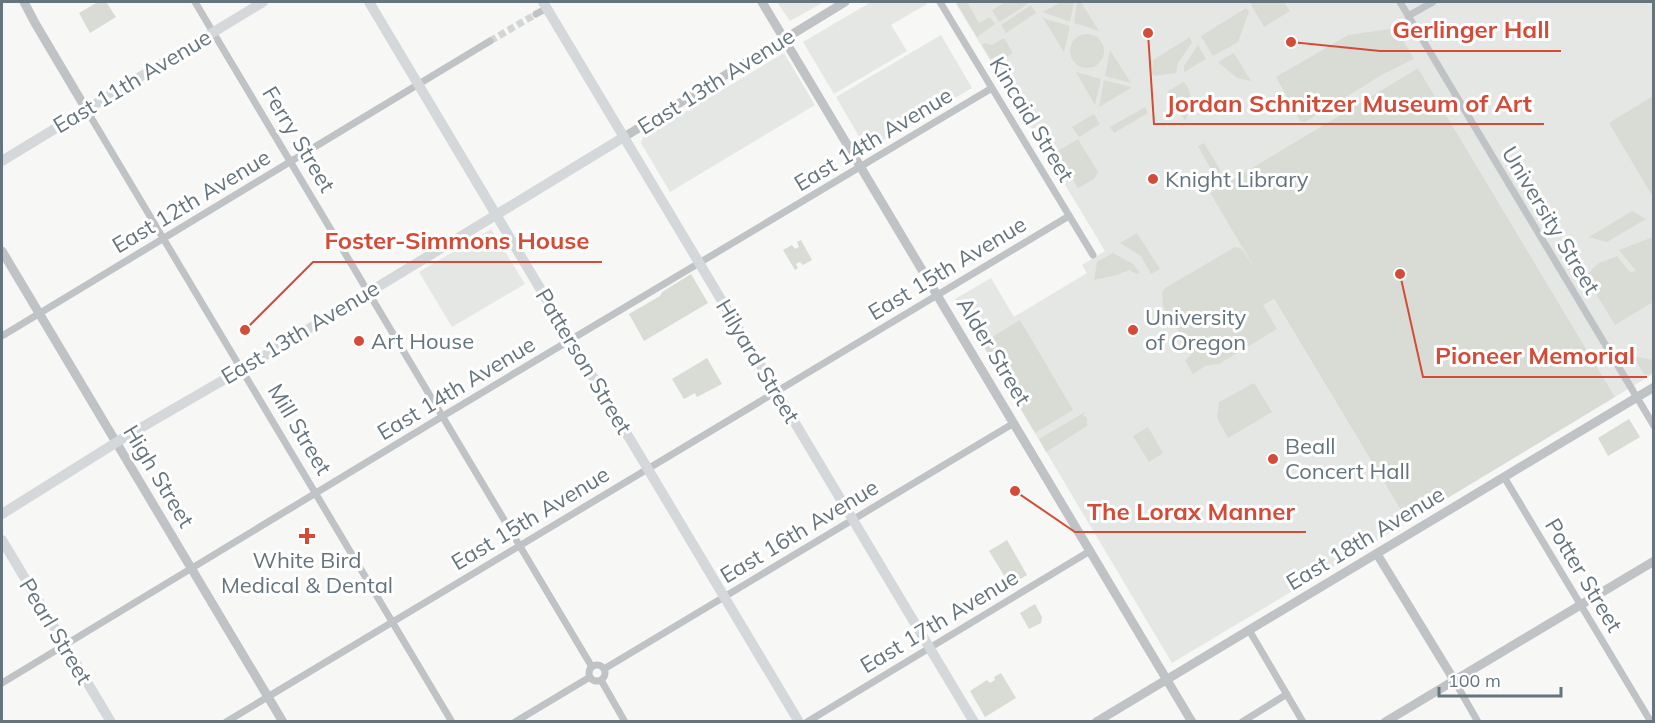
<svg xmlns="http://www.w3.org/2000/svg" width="1655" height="723" viewBox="0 0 1655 723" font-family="Mulish,sans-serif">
<rect width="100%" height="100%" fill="#f7f7f5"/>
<path fill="#e5e7e5" d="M777,2H824L790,21Z
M871,2H926L927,4L891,25L907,51L834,94L803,42Z
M955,2H1653V374L1615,397L1418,68L1210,193L1408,522L1172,663L955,299L991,278L1014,317L1087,273L1082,265L1105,251Z
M941,35L972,88L867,150L836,97Z
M784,53L815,105L670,192L641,143L643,137Z
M491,229L525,284L452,327L419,272Z"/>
<path fill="#d8dcd4" d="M98,2H106L116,17L90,33L79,13Z
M959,2H967L979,23L990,17L995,24L977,37L957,4Z
M1001,2H1027L1028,4L999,22L992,10L1002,4Z
M1061,2H1074L1070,22L1043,12Z
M1077,2H1081L1099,31L1074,23Z
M1250,3L1284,2L1290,11L1264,27Z
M1031,5L1036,13L1006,33L1001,25Z
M1246,8L1249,12L1238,42L1213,56L1201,36Z
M1043,18L1070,26L1064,52Z
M1396,28L1414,59L1385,73L1305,122L1300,121L1276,77L1348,35Z
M1070 51a17 17 0 1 1 34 0a17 17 0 1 1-34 0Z
M1190,37L1192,43L1178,63L1176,73L1154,76L1152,73L1153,60Z
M1004,38L1013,53L994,64L982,45L985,43L992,45Z
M1198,45L1206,59L1184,72V66Z
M1110,50L1131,83L1105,76Z
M1234,53L1251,81L1237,78L1218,62Z
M1418,68L1615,397L1408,522L1274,299L1263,305L1277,329L1219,364L1205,366L1193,374L1185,360L1193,353L1163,306L1162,293L1165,288L1235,247L1242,249L1257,272L1210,193Z
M1076,72L1101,79L1095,105Z
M1104,80L1131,87V88L1099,107Z
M1184,82C1194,93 1192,108 1185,121L1168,91Z
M1653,96V197L1609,123Z
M1145,107L1148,113L1114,133L1110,127Z
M1094,114L1100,124L1079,137L1072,127Z
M1078,139L1098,172L1094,179L1078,188L1056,152Z
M1204,143L1224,176L1208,186L1206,182L1215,176L1198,146Z
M1632,211L1646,219L1607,242L1589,237Z
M1137,233L1160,269L1151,274L1141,256L1120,243Z
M1653,237V302L1615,325L1585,276L1599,263L1617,256L1630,272L1636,271L1619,250Z
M801,240L812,260L803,265L800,262L796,264L798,268L795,270L783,250L792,245L795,249L799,247L797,242Z
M1113,253L1133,264L1140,273L1137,274L1129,270L1117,275L1094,280L1097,262Z
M691,274L708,303L644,341L629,314L660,296L662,292Z
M1020,320L1073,410L1035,433L982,343Z
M1633,356L1653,360V372L1649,375L1644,374Z
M707,358L722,384L697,397L695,393L684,399L672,379Z
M1254,383L1272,412L1228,438L1217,418L1219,402Z
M1085,412L1083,416L1087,417V426L1046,452L1039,439Z
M1629,419L1640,437L1608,456L1598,438Z
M1148,427L1163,453L1149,462L1133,436Z
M1007,540L1027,575L1010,585L989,551Z
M1035,604L1042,617L1041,623L1029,629L1020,613Z
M1001,673L1016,698L985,717L970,691L987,680L990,683L995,680L994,677Z"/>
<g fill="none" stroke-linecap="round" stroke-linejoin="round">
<path stroke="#d2d6d7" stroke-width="7" stroke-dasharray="7 3.5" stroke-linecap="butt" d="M490,41L536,14"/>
<path stroke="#bfc3c6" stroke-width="7" d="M195,2L592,667
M940,2L1093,255
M1400,2L1654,426
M536,14L547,8
M1408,16L1433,2
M86,109L452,722
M2,336L490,41
M1504,477L1651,722
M1249,630L1303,722
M589 673a8 8 0 1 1 16 0a8 8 0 1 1-16 0Z
M604,669L1014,423
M601,680L625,722
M1454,680L1478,722
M2,683L443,416L992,88
M226,722L1069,216
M515,722L590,677
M807,722L1090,551
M1242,722L1287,694"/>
<path stroke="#bfc3c6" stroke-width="9" d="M24,2L35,23L86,109
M762,2L1192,722
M624,137L845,2
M2,251L283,722
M1377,554L1454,680
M1096,722L1654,387
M1385,722L1654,561"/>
<path stroke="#d4d8db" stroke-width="10" d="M2,161L263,2
M2,514L125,437L251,364L624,137
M2,540L111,722"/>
<path stroke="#d4d8db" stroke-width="10" d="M369,2L799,722
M543,2L974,722"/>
</g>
<g fill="#d44c38" stroke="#fff" stroke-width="2">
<circle cx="1153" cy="179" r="6"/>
<circle cx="1133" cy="330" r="6"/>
<circle cx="359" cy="341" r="6"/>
<circle cx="1273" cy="459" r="6"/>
<path d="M304 527h6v6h6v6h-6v6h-6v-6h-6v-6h6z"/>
</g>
<g text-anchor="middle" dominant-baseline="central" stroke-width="6" stroke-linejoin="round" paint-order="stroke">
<g font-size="22" fill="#65757d" stroke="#fff">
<text transform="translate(132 81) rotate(-31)">East 11th Avenue</text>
<text transform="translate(716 81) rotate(-32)">East 13th Avenue</text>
<text transform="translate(1032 119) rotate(59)">Kincaid Street</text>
<text transform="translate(299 139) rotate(59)">Ferry Street</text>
<text transform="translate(873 139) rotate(-31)">East 14th Avenue</text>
<text transform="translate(191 201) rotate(-31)">East 12th Avenue</text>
<text transform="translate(1551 220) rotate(59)">University Street</text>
<text transform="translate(947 268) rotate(-31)">East 15th Avenue</text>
<text transform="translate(300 332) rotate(-31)">East 13th Avenue</text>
<text transform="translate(994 351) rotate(59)">Alder Street</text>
<text transform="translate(584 361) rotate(59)">Patterson Street</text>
<text transform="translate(758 361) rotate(59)">Hilyard Street</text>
<text transform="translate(456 388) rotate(-31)">East 14th Avenue</text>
<text transform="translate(300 429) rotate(59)">Mill Street</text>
<text transform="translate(159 476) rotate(59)">High Street</text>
<text transform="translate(530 518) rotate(-31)">East 15th Avenue</text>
<text transform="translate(799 531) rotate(-31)">East 16th Avenue</text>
<text transform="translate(1365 538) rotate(-31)">East 18th Avenue</text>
<text transform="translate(1584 575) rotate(59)">Potter Street</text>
<text transform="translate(939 621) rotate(-31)">East 17th Avenue</text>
<text transform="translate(56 631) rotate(59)">Pearl Street</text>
</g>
<g font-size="22" fill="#65757d" stroke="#fff" text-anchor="start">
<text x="1165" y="179">Knight Library</text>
<text x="1145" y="317">University<tspan x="1145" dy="25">of Oregon</tspan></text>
<text x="371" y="341">Art House</text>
<text x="1285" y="446">Beall<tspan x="1285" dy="25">Concert Hall</tspan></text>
<text x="307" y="560" text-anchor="middle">White Bird<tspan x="307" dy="25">Medical &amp; Dental</tspan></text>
</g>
</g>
<path fill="none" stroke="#d44c38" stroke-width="2" d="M1291 42L1380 51H1561M1148 33L1154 124H1544M245 330L313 262H602M1400 274L1423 377H1647M1015 491L1075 532H1306"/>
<g fill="#d44c38" stroke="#fff" stroke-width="2">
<circle cx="1291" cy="42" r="6"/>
<circle cx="1148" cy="33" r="6"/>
<circle cx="245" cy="330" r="6"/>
<circle cx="1400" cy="274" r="6"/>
<circle cx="1015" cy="491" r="6"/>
</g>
<g font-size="24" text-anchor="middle" font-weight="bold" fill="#d44c38" stroke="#fff" stroke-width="6" stroke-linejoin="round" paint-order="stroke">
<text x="1471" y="38">Gerlinger Hall</text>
<text x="1349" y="112">Jordan Schnitzer Museum of Art</text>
<text x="457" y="249">Foster-Simmons House</text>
<text x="1535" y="364">Pioneer Memorial</text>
<text x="1191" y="520">The Lorax Manner</text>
</g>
<rect width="1655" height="723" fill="none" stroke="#65757d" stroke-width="6"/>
<path d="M1439 687v9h122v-9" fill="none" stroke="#65757d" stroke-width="3"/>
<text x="1448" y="687" font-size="18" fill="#65757d" stroke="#ffffff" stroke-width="4.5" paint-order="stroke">100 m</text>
</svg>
